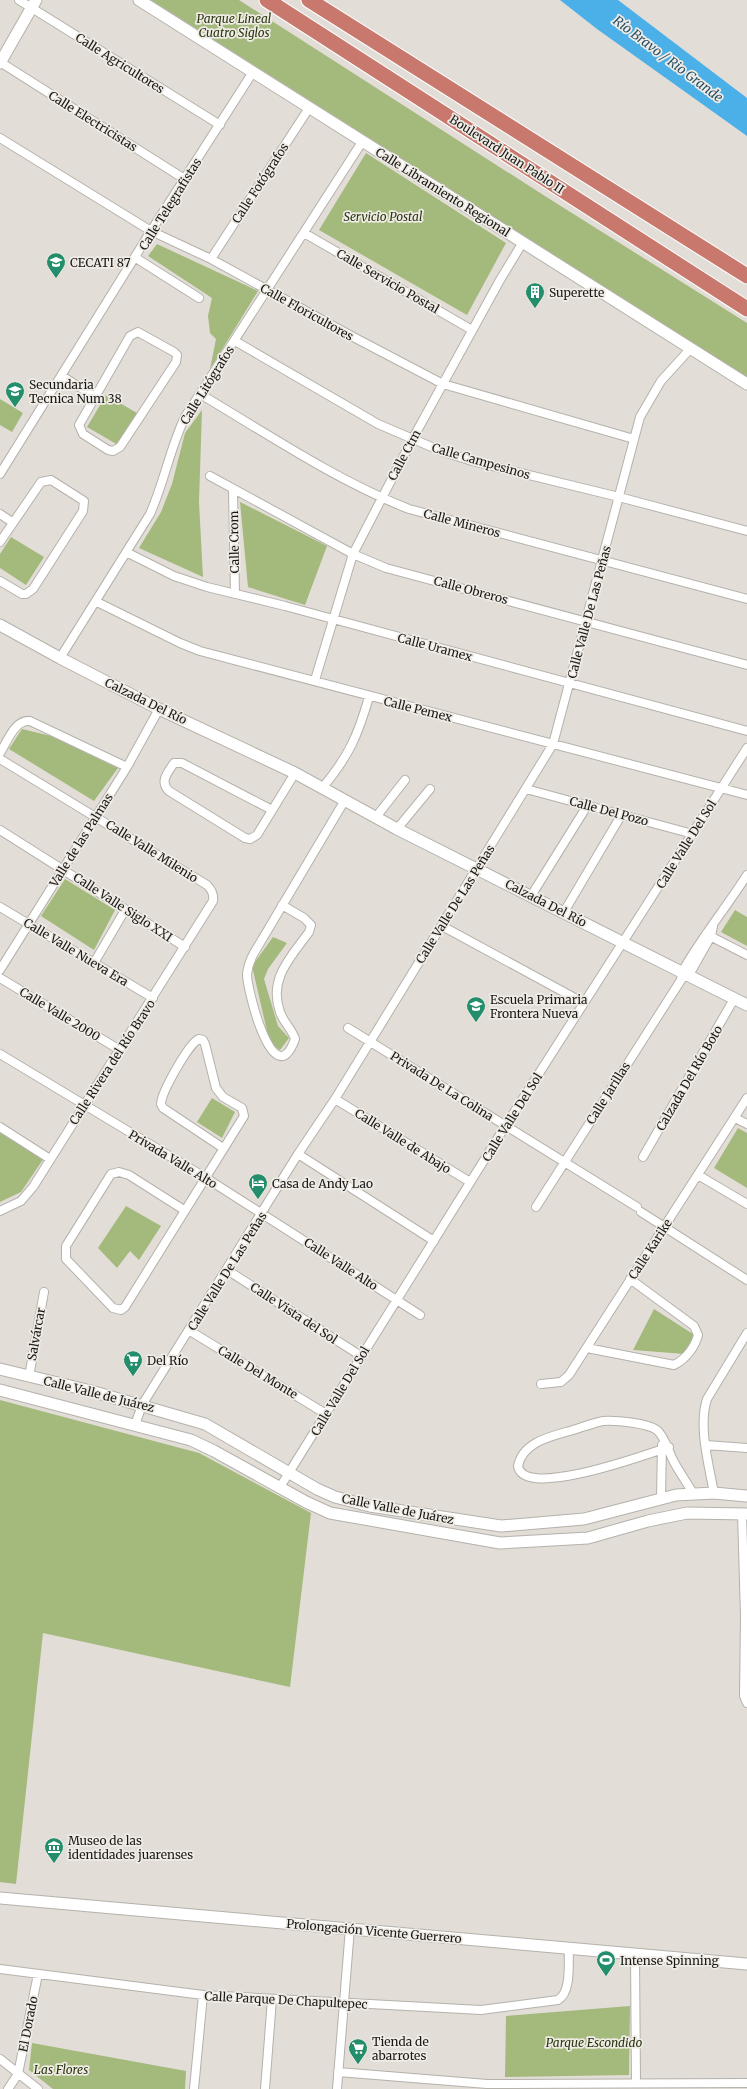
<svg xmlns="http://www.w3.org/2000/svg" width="747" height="2089" viewBox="0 0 747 2089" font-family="Merriweather,serif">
<rect width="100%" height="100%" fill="#e2ded7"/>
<path fill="#a4b97c" d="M151,0H239L548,198L747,323V377Z
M366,153L506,243L467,315L319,230Z
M157,244L258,291L210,369L216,339L210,333L208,316L212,298L148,256Z
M106,395L137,413L118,445L87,427Z
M0,399L23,413L12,432L0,425Z
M202,410L199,502L203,577L139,548L161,512L172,484L185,433Z
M240,502L327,546L305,605L248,587Z
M11,537L44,557L26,585L0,568V554Z
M22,729L51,736L118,768L94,801L9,749Z
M65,879L115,910L94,950L41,916Z
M735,910L747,917V946L721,932Z
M273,937L287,943L268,969L264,979L278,1026L289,1038L280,1050L270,1044L252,966Z
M212,1098L235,1112L222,1138L197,1122Z
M738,1128L747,1133V1188L714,1168Z
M0,1133L44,1158L21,1192L0,1202Z
M126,1206L161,1226L139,1260L130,1251L117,1268L98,1248Z
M654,1309L696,1336L685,1354L633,1350Z
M0,1400L199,1453L311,1513L290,1687L43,1633L16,1884L0,1882Z
M630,2006L629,2075L505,2077L506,2016Z
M32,2043L186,2071L185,2089H53L29,2070Z"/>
<path fill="#4bafe8" d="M560,0H618L747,98V136L597,29Z"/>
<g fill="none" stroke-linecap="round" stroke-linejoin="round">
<g stroke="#b5b1ab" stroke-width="10">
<path id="street" d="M19,0L220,125
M0,62L186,180
M0,138L151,231L211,259L359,340L443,384L634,439
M304,233L472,330
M136,258L199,298
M211,259L309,108
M138,332L174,352L177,355L176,362L120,447L113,451L108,450L83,434L79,425L130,336Z
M235,341L378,424L441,451L472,461L619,497L747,531
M62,376L95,397
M200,394C266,433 337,481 409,509L747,599
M0,474L151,231L253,72
M210,476L353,554L386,568L747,665
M233,490L235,594
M0,514L12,522
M0,542L41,482L51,480L84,501L83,511L33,589L26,594H22L0,581
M128,553L174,576L207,587L285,606L747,731
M97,602L180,643L200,651L747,795
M60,658L150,514C164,483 170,448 185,417L362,142
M315,680L353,554L412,440L500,280L523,242
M0,753C7,742 15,719 30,721L127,767
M0,759L207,885C212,890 214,894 213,901L33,1187L21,1201L0,1211
M323,787C349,756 358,735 369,697
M526,789L693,834
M272,810L182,763H174C168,772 159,782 169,791L245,838L250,839L257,835L295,773
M376,817L405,780
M397,829L430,789
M0,830L185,947
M531,896L587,806
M282,905L304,918L311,925L309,932C291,957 268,979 280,1012C283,1022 292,1029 295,1039C274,1097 247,990 247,974C248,966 250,960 254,953L345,800
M0,907L153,998
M564,912L622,814
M442,926L584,1003
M706,934L747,955
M94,963L125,910
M0,970L127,767L159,709
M0,978L120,1050
M683,978L689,975L711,936L713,926
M348,1028L637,1207
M0,1054L206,1178L420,1315
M335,1099L470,1182
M735,1118L747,1124
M0,1127L50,1159
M298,1154L434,1241
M643,1157L734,999
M698,1175L747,1204
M536,1207L681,980L682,972C701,938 726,908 747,875
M184,1210L129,1175L119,1172L111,1174L66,1246V1259L113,1308L121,1310L125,1307L244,1116L242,1108L223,1097L216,1088L205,1044L203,1040L199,1039C189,1043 161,1093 161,1104L163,1108L223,1148
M641,1212L747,1280
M227,1270L361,1356
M190,1331L326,1414
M587,1348L674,1365C686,1359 695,1347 698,1335L694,1326L630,1279
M29,1377L44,1292
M541,1384L561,1382L569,1375L747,1098
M135,1425L142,1405L298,1154L335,1099L553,744L640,417L661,381L691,348
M706,1445L747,1448
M669,1447C647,1454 523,1500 518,1466C523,1441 553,1436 573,1430C583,1427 593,1423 603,1421C615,1420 647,1423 657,1430C665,1437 669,1453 674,1462C680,1473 687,1483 693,1493
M280,1487L506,1125L747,748
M714,1493C709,1466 698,1426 707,1399L747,1333
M661,1497L662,1445
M742,1513L745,1616L744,1696L747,1703
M635,1954L636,2082
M0,1969L203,1995L481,2010L558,2000C572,1992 568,1962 569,1948
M0,2059L38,2089
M338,2072L487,2084L747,2083
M8,2089L18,2074L38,1974
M194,2089L203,1995
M265,2089L272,1999
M337,2089L350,1928"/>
</g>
<g stroke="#b5b1ab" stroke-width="13">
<path id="secondary" d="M139,0L747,384
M0,63L36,0
M0,625L60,658L159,709L295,773L397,829L747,1005
M0,1369L91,1391L205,1424L317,1489L335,1497L370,1506L501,1526L584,1519L676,1495L714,1493L747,1496
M0,1390L191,1440L214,1451L306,1502L330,1513L500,1543L588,1538L648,1521L687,1513L747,1514
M0,1898L747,1964"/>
</g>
<g stroke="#fff" stroke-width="17">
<path id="highway" d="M267,0L747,309
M309,0L747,276"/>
</g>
<use href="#street" stroke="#fff" stroke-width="8"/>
<use href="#secondary" stroke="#fff" stroke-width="11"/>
<use href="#highway" stroke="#c9786d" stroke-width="15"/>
</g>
<defs>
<g id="school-pin" transform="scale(1)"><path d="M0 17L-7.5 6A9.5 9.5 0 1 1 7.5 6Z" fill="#248e6c" stroke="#efebe5"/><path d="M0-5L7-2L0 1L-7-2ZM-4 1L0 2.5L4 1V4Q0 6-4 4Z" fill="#fff"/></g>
<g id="building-pin" transform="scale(1)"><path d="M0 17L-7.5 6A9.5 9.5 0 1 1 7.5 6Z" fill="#248e6c" stroke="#efebe5"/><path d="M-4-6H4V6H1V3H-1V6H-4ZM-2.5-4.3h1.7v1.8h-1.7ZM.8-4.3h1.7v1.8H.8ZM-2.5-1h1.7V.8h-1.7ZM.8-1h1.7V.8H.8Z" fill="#fff"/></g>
<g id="hotel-pin" transform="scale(1)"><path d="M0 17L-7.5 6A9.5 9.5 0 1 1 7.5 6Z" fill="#248e6c" stroke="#efebe5"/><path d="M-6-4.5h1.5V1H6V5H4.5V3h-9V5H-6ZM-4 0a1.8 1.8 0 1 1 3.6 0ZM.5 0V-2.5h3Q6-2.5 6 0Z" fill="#fff"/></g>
<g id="supermarket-pin" transform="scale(1)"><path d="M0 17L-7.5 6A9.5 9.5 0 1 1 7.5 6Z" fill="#248e6c" stroke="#efebe5"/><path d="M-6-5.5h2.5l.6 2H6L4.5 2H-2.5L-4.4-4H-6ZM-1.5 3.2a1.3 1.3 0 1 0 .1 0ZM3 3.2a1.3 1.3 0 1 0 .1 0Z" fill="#fff"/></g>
<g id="museum-pin" transform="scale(1)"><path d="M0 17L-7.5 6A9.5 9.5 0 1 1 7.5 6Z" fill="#248e6c" stroke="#efebe5"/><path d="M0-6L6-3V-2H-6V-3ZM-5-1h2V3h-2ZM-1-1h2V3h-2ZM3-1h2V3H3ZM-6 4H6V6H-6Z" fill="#fff"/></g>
<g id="stadium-pin" transform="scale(1)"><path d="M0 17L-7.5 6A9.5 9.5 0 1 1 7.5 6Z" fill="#248e6c" stroke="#efebe5"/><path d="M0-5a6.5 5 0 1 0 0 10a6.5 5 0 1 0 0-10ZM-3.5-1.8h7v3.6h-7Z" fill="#fff"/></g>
</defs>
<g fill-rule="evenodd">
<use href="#school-pin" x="56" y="262"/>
<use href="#building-pin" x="535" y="292"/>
<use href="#school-pin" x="15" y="391"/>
<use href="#school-pin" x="476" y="1006"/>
<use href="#hotel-pin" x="258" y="1183"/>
<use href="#supermarket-pin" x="133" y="1360"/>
<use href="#museum-pin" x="54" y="1847"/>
<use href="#stadium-pin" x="606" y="1960"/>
<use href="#supermarket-pin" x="358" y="2048"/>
</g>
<g text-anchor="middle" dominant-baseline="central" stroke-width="3.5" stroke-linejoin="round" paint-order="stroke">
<g font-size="12" font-style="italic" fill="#29350e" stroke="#efebe5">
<text x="234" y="18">Parque Lineal<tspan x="234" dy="14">Cuatro Siglos</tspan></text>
<text x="383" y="216">Servicio Postal</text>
<text x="594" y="2042">Parque Escondido</text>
<text x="61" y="2069">Las Flores</text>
</g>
<g font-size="12" fill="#1a1816" stroke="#efebe5">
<text transform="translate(120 63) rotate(32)">Calle Agricultores</text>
<text transform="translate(93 121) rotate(32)">Calle Electricistas</text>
<text transform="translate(507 154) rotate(33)">Boulevard Juan Pablo II</text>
<text transform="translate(260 183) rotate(-57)">Calle Fotógrafos</text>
<text transform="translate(443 192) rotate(32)">Calle Libramiento Regional</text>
<text transform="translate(170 204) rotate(-58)">Calle Telegrafistas</text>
<text transform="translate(388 281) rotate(30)">Calle Servicio Postal</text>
<text transform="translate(307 312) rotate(29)">Calle Floricultores</text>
<text transform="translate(207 385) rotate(-58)">Calle Litógrafos</text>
<text transform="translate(404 455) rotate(-62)">Calle Ctm</text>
<text transform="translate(481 461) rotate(16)">Calle Campesinos</text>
<text transform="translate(462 523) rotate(15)">Calle Mineros</text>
<text transform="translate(234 542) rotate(-91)">Calle Crom</text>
<text transform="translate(471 590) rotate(15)">Calle Obreros</text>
<text transform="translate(589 612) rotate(-75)">Calle Valle De Las Peñas</text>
<text transform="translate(435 647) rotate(15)">Calle Uramex</text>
<text transform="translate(146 701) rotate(26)">Calzada Del Río</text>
<text transform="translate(418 709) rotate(14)">Calle Pemex</text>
<text transform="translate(609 811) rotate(15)">Calle Del Pozo</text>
<text transform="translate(81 840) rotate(-58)">Valle de las Palmas</text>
<text transform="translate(686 844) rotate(-58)">Calle Valle Del Sol</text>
<text transform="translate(152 851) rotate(32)">Calle Valle Milenio</text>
<text transform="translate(546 903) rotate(27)">Calzada Del Río</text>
<text transform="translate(455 904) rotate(-58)">Calle Valle De Las Peñas</text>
<text transform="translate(123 907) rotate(33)">Calle Valle Siglo XXI</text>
<text transform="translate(76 952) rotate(31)">Calle Valle Nueva Era</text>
<text transform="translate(60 1014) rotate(31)">Calle Valle 2000</text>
<text transform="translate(112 1062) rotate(-57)">Calle Rivera del Río Bravo</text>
<text transform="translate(689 1078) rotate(-60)">Calzada Del Río Boto</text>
<text transform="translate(442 1086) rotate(32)">Privada De La Colina</text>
<text transform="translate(608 1093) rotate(-58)">Calle Jarillas</text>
<text transform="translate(512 1117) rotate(-58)">Calle Valle Del Sol</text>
<text transform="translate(403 1141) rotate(32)">Calle Valle de Abajo</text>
<text transform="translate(173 1159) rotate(31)">Privada Valle Alto</text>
<text transform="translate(650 1249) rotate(-57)">Calle Karike</text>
<text transform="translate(341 1264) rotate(33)">Calle Valle Alto</text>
<text transform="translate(227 1271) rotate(-58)">Calle Valle De Las Peñas</text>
<text transform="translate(294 1313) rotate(33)">Calle Vista del Sol</text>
<text transform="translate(36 1334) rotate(-80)">Salvárcar</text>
<text transform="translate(258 1372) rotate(31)">Calle Del Monte</text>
<text transform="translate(340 1391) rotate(-59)">Calle Valle Del Sol</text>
<text transform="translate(99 1394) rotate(14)">Calle Valle de Juárez</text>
<text transform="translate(398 1509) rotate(11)">Calle Valle de Juárez</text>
<text transform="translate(374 1931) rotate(5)">Prolongación Vicente Guerrero</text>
<text transform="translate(286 2000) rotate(3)">Calle Parque De Chapultepec</text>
<text transform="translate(28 2024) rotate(-79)">El Dorado</text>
</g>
<g font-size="12" fill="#1a1816" stroke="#efebe5" text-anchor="start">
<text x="70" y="262">CECATI 87</text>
<text x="549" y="292">Superette</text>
<text x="29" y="384">Secundaria<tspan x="29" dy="14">Tecnica Num 38</tspan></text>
<text x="490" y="999">Escuela Primaria<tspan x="490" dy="14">Frontera Nueva</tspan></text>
<text x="272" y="1183">Casa de Andy Lao</text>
<text x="147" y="1360">Del Río</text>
<text x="68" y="1840">Museo de las<tspan x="68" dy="14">identidades juarenses</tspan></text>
<text x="620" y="1960">Intense Spinning</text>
<text x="372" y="2041">Tienda de<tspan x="372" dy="14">abarrotes</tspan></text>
</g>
<g font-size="13" font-style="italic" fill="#254e66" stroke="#efebe5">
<text transform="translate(668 59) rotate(37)">Río Bravo / Rio Grande</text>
</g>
</g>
</svg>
